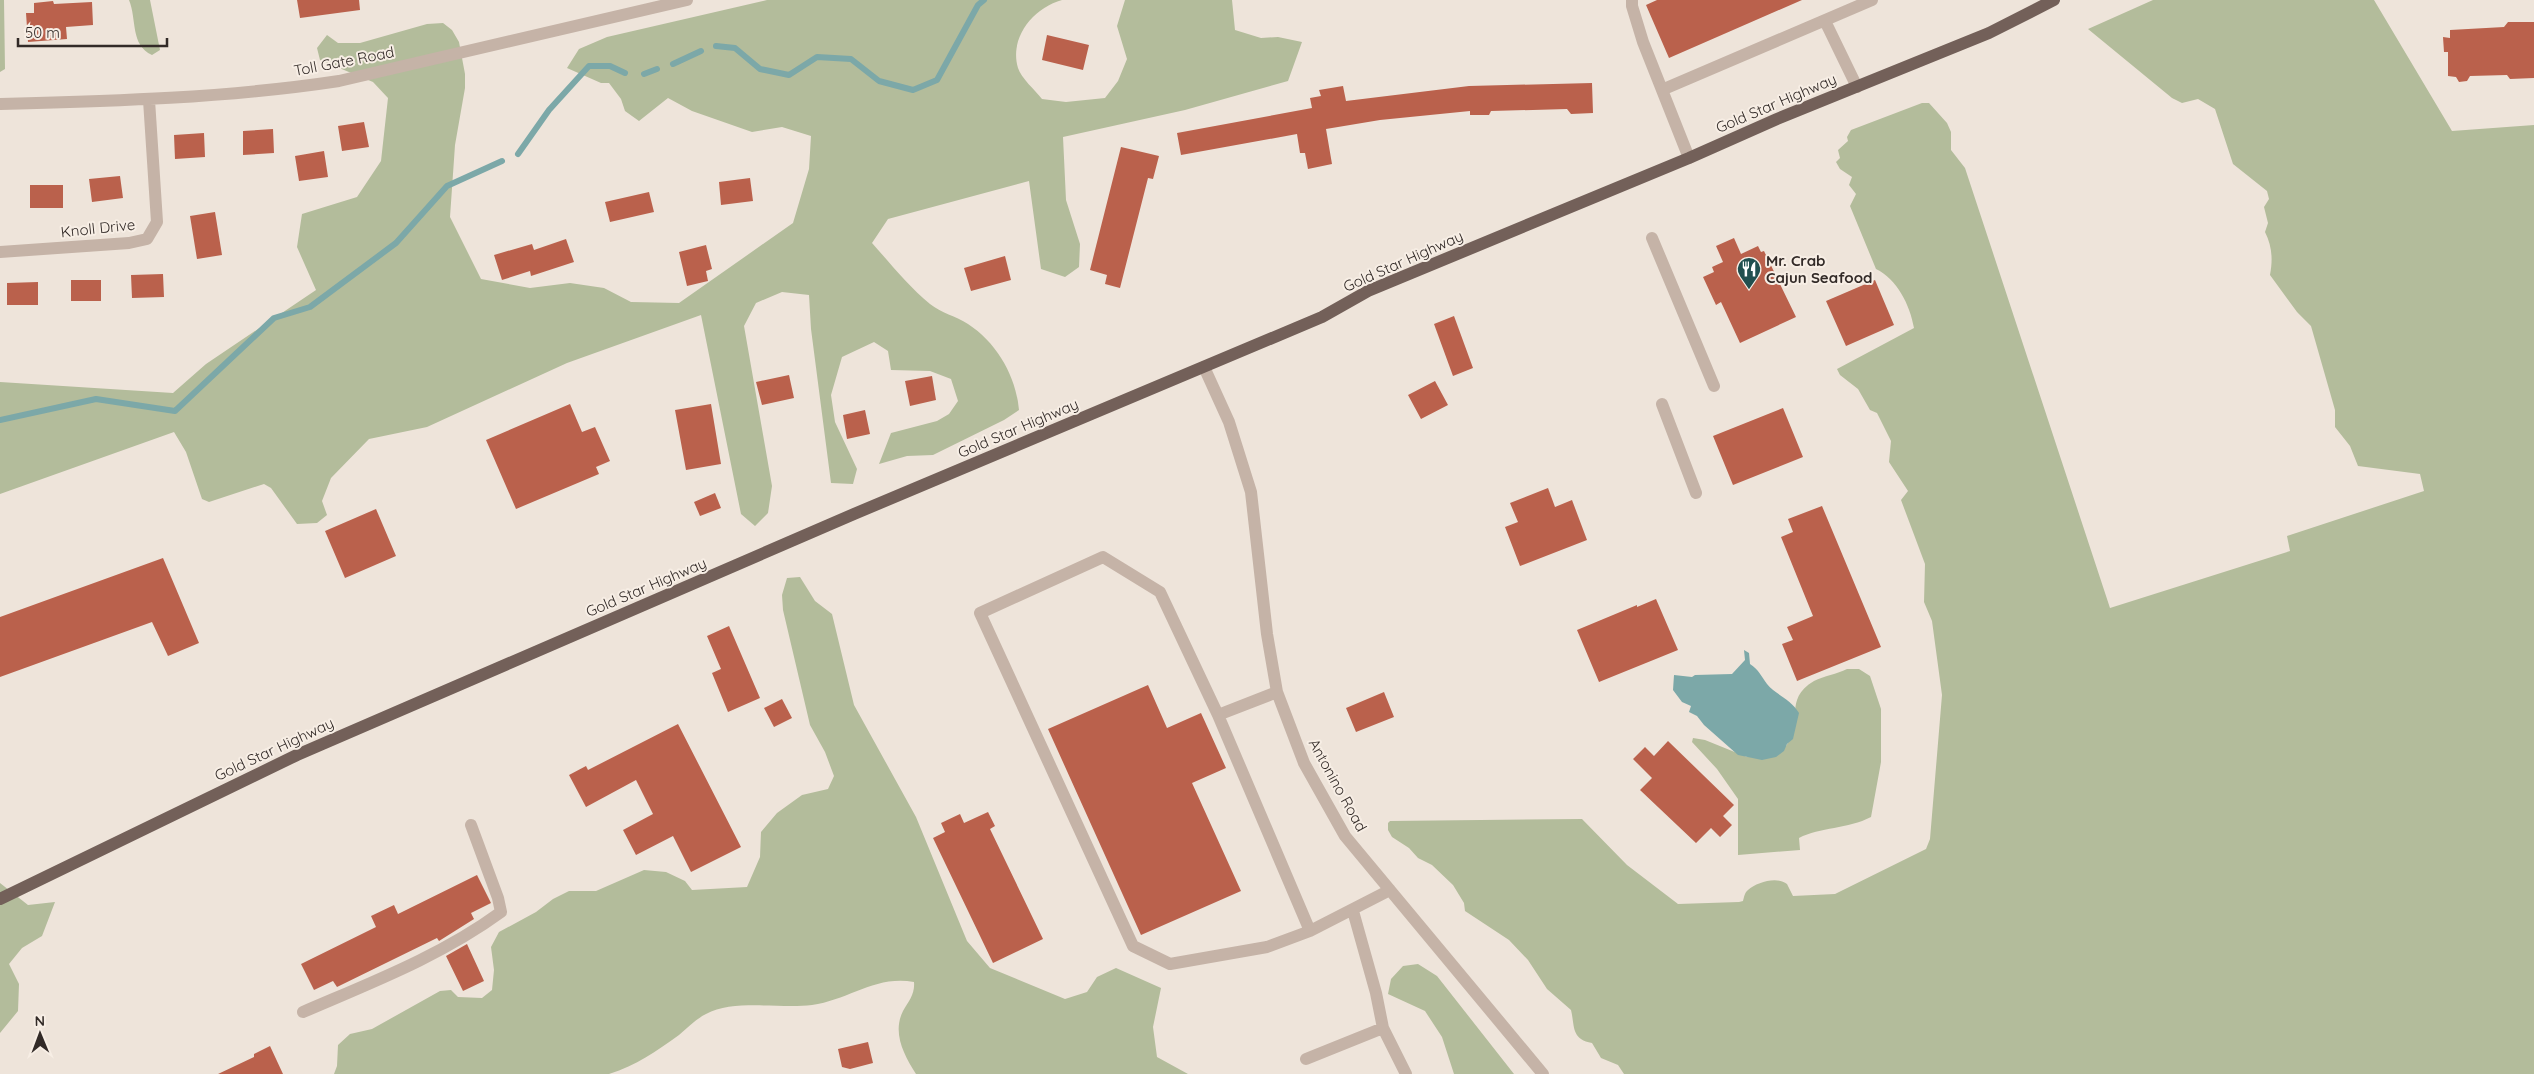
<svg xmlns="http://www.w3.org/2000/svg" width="2534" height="1074" viewBox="0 0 2534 1074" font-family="Quicksand,sans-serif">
<rect width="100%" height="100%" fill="#eee4da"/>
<path fill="#b3bc9b" d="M0,0H4L5,69L0,72Z
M129,0H150L160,50L152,55C130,45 137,19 129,0Z
M767,0H1062C1033,8 1009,38 1018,68C1021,78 1035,90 1042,99L1066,102L1105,98L1118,81L1127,59L1117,26L1125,0H1232L1235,30L1261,38L1278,37L1302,42L1288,81L1185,110L1063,137L1066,200L1080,244L1079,267L1065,277L1041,269L1029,181L888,219L872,243C890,263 909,287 930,304C941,313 956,316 968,324C997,343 1016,376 1019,410L1004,420L933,455L907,456L879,464L891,433L937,421L949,414L958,401L951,379L930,371L891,370L888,351L874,342L842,357L831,395L835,422L857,469L853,484L831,483L811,329L809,295L782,292L756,303L744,326L772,486L768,513L755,526L741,514L701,315L567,363L427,427L369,439L331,478L322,501L327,515L317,523L297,524L271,488L264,484L209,502L202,499L186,452L174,432L0,494V382L173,393L206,364L316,290L297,247L302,214L357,197L381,161L388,98L373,82L320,60L317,48L327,35L338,43H360L427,24L443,23L452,30L459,42L465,74V88L455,145L450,217L481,279L530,288L570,283L604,288L631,302L679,303L793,223L809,169L811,136L782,127L752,132L692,111L668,98L639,121L625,111L621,99L609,83H601L567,68L579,49L607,37Z
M2153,0H2374L2452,131L2534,125V1074H1624L1618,1065L1601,1058L1592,1043C1571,1039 1575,1027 1571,1010L1547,989L1528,960L1509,940L1465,911L1464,903L1453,885L1432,865L1418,858L1409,848L1392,837L1388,830V823L1390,821L1582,819L1627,865L1678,904L1739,902L1743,901C1744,897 1745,892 1748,890C1757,882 1777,876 1787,884L1793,896L1835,894L1926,849L1930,839L1942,695L1932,621L1924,602L1925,564L1901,500L1908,491L1889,462L1891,441L1877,413L1870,410L1858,389L1840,375L1837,369L1914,328C1910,305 1897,279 1876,269L1850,206L1856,194L1849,185L1852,177L1840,169L1836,162L1840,158L1838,150L1848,141L1847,137L1851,130L1922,103H1929L1947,123L1951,132V150L1965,168L2110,608L2290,551L2287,536L2424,491L2420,474L2358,466L2350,446L2335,427V410L2311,326L2297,312L2270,275C2273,259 2272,246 2265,232L2268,223L2264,207L2269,199L2267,191L2233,164L2215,109L2198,99L2182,103L2172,98L2088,29Z
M800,577L815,601L832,614L854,705L916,817L967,941L990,968L1065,999L1087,992L1097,977L1116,968L1161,988L1153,1027L1157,1057L1188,1074H916C904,1055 892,1033 903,1011C909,1001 915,994 914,982C875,975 849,1000 812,1005C780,1009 734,999 706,1014C696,1019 687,1028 679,1035C655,1052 637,1065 609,1074H334L337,1066L338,1045L350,1034L372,1029L440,991L451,990L458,997L482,998L492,990L494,970L491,947L499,932L536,912L553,899L569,891H596L644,870L666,872L685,881L692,890L747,887L760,857L761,832L777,813L802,795L828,789L834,776L825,752L810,725L783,610L782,595L787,578Z
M1847,669H1859L1870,676L1881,709V762L1871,817C1848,829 1820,827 1799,838L1800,850L1738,855V799L1717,769L1692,742L1693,738L1705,740L1747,757L1786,746C1805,722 1782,700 1814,681C1824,676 1837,674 1847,669Z
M0,883L28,905L55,902L42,936L22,948L9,964L19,984L18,1011L0,1033Z
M1418,964L1437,976L1514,1074H1454L1442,1037L1425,1011L1388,994L1391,979L1403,966Z"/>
<path fill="#7ca8a8" d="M1744,650L1749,653L1750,664C1759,670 1761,676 1767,684C1776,695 1791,699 1799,713L1793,739L1787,744L1784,751L1776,757L1762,760L1738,755L1704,725L1697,716L1689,712L1691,706L1682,702L1673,690L1674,675L1692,677L1695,675L1732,674L1745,660Z"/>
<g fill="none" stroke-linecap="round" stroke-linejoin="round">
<path stroke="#7ca8a8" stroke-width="6" d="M716,46L735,48L760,69L789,75L817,57L851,59L879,81L913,90L937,80L978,5L984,0
M673,64L701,51
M644,74L657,69
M518,154L549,110L589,66H610L625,73
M0,420L96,399L175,411L274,318L310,307L396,243L447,186L502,161"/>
</g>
<path fill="#ba614c" d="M297,0H359L360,10L300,18Z
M1657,0H1802L1669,58L1646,5Z
M53,1L54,4L92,2L93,25L66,27L67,39L28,42L26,13H34V3Z
M2508,22H2534V78L2510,79L2507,75L2470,76L2467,81L2459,82L2456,77L2448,76V52H2444L2443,37L2450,38V30L2504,27Z
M1047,35L1089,45L1083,70L1042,60Z
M1592,83L1593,113L1571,114L1567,109L1491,111L1489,115H1470V111L1380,120L1326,129L1332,164L1308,169L1305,153H1300L1297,134L1181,155L1177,133L1312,108L1310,98L1321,96L1319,90L1343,86L1346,101L1469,86Z
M364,122L369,147L342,151L338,126Z
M273,129L274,153L243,155V131Z
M204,133L205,157L175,159L174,135Z
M1121,147L1159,156L1153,179L1148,178L1120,288L1105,284L1107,275L1090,270Z
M324,151L328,177L299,181L295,156Z
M120,176L123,198L92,202L89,179Z
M750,178L753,201L721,205L719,182Z
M30,185H63V208H30Z
M649,192L654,212L610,222L605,202Z
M215,212L222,255L197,259L190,216Z
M1734,238L1741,254L1758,246L1761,252L1764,251L1796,317L1740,343L1721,302L1716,305L1703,277L1714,272L1712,267L1723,262L1716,246Z
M566,239L574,262L531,276L530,271L502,280L494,255L532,244L534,250Z
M706,245L712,269L706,271L708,281L687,286L679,252Z
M1005,256L1011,280L971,291L964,268Z
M163,274L164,297L132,298L131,275Z
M71,280H101V301H71Z
M1875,280L1894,325L1846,346L1826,301Z
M38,282V305H7V283Z
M1454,316L1473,368L1453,376L1434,324Z
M789,375L794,398L762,405L756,382Z
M932,376L936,400L910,406L905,381Z
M1435,381L1448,405L1421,419L1408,395Z
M570,404L582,432L595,427L610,461L596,467L599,474L516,509L486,440Z
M711,404L721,464L686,470L675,410Z
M1783,408L1803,457L1733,485L1713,436Z
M865,410L870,434L847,439L843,415Z
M1548,488L1555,507L1572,500L1587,540L1520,566L1505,527L1518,522L1510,503Z
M715,493L721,508L700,516L694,502Z
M1822,506L1881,647L1797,681L1782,644L1793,640L1787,627L1813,616L1781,537L1793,532L1788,519Z
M376,509L396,556L345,578L325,531Z
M163,558L199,643L168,656L152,622L0,677V617Z
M1656,599L1678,650L1599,682L1577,630L1637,605V607Z
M729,626L760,698L728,712L712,673L721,669L707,636Z
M1148,685L1167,728L1201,713L1226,768L1192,783L1241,891L1141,935L1048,729Z
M1384,692L1394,717L1356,732L1346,708Z
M782,699L792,718L774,727L764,708Z
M678,724L741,847L691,872L673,836L636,855L623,830L653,814L636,780L586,807L569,775L586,766L588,770Z
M1668,741L1734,805L1723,816L1732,825L1720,837L1711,828L1696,843L1640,790L1652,778L1633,759L1645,747L1654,756Z
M988,812L995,826L990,829L1043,939L993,963L933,838L945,832L941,823L960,814L964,823Z
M477,875L491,903L471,913L474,919L439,941L437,938L337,987L333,981L314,990L301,964L376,927L371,916L394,905L398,914Z
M467,944L484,981L463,991L446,956Z
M868,1042L873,1063L850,1069L842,1067L838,1049Z
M270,1046L283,1074H218L254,1057V1054Z"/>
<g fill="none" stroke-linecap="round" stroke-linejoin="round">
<path stroke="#c5b3a7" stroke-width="12" d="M1632,0V6L1643,42L1689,158
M1825,21L1857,87
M1664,89L1872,0
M0,104C113,101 227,98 339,81L687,0
M1652,238L1714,386
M0,252L129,243L147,239L157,222L149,100
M1204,367L1229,422L1251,492L1267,634L1277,692L1304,763L1345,836L1543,1074
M1662,404L1696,493
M1277,692L1218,715L1310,931L1390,890
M1218,715L1160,592L1103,557L980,613L1133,946L1170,964L1267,947L1310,931
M1353,911L1376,993L1383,1028L1406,1074
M303,1012C370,983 441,956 501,912L498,898L471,825
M1306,1059L1383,1028"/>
<path stroke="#736059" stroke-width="12" d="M0,899L297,755L854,514L1322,317L1368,291L1689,158L1777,119L1989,33L2054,0"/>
</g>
<defs>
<g id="restaurant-pin" transform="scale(1.25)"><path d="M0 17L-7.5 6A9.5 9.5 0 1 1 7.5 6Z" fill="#214f4f" stroke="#f7eee5"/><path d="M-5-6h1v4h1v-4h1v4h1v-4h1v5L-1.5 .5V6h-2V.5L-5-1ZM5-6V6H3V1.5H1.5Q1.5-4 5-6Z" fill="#fff"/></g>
</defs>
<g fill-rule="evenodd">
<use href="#restaurant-pin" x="1749" y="269"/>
</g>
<g text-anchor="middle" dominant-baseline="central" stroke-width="4" stroke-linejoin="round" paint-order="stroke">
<g font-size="15" fill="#322a27" stroke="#f7eee5">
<text transform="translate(344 61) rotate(-11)">Toll Gate Road</text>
<text transform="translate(1776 103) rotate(-23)">Gold Star Highway</text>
<text transform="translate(98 228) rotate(-6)">Knoll Drive</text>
<text transform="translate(1403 261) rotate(-24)">Gold Star Highway</text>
<text transform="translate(1018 428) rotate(-23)">Gold Star Highway</text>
<text transform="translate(646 587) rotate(-23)">Gold Star Highway</text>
<text transform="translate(274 749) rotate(-25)">Gold Star Highway</text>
<text transform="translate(1338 785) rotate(61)">Antonino Road</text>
</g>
<g font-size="15" font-weight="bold" fill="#322a27" stroke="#f7eee5" text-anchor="start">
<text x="1766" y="260">Mr. Crab<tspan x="1766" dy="17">Cajun Seafood</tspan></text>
</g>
</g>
<g transform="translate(40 1034) rotate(359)" stroke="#f7eee5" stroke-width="4" paint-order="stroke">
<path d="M0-4L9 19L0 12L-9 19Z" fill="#322a27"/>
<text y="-8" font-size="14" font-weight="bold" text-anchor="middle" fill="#322a27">N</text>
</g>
<path d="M18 38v8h149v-8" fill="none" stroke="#322a27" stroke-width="2.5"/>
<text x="25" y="38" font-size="15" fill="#322a27" stroke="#f7eee5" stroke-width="4" paint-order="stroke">50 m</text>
</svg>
